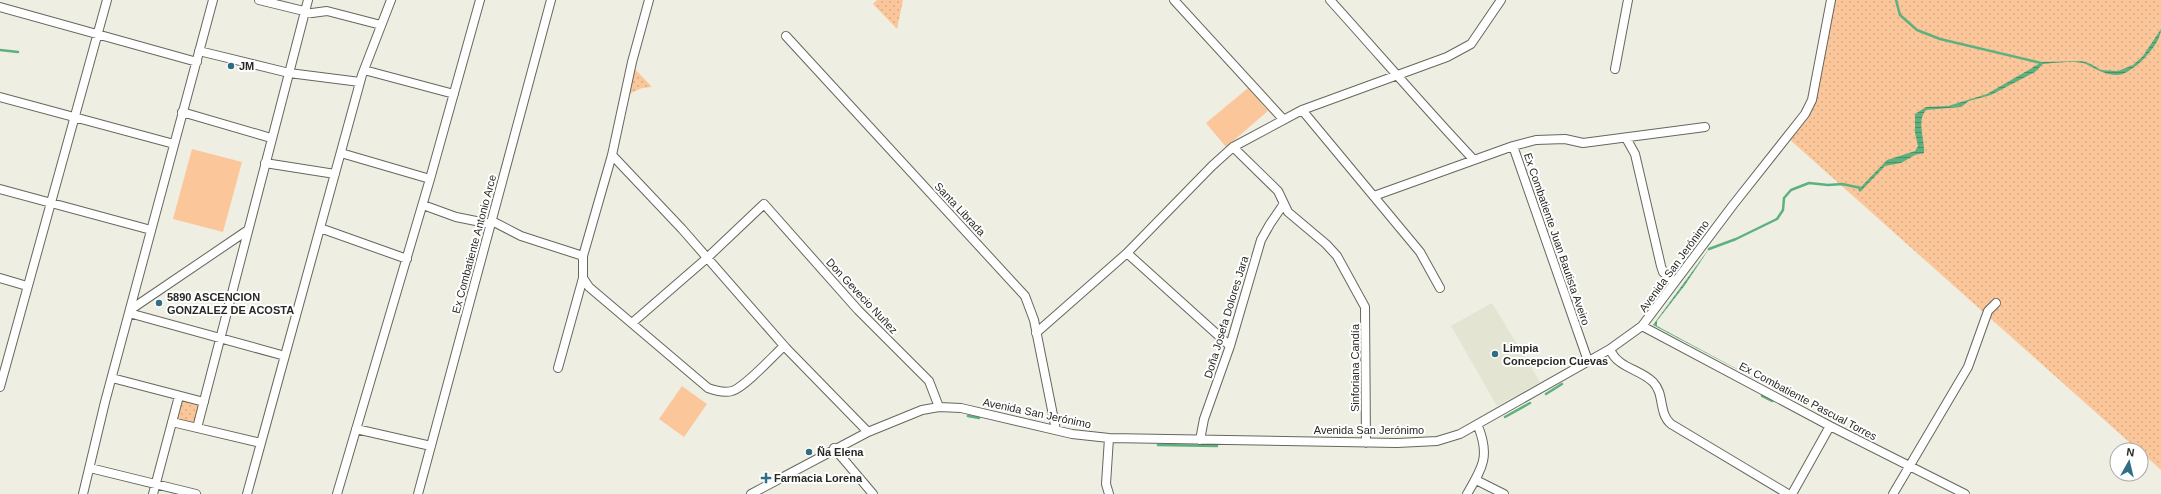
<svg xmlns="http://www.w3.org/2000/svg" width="2161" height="494" viewBox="0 0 2161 494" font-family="Arial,sans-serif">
<defs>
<pattern id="grass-dots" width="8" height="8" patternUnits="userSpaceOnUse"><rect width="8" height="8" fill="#fbc79a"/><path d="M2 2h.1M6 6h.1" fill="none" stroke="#d7ab85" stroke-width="1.8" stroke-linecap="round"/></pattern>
<pattern id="water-rules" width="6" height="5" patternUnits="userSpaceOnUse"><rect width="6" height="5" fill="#5db17f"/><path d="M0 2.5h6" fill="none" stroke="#4d9068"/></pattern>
</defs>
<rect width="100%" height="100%" fill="#eeeee3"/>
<path fill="#e3e4d1" d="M1492,303L1540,382L1497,406L1451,326Z"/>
<path fill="url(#grass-dots)" d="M877,0H903L897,29L873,4Z
M1834,0H2161V470L2141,452V450H2138L1788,138L1808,115Z
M634,68L652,87L642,88L629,94Z
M181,400L199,404L194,424L177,419Z"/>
<path fill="#fbc79a" d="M1248,88L1268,111L1226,147L1206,123Z
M192,149L242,162L223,232L173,219Z
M682,386L707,404L684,437L659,419Z"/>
<path fill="url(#water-rules)" d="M2161,29C2161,45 2132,75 2117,75C2105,75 2096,69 2086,64C2077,60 2053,63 2043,64L2035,72L1991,95L1969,101L1961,107L1926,110C1916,122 1925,138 1924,153L1915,155L1901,163L1885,166L1860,192L1858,190L1887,160L1915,151L1918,146L1915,133V114L1926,107L1948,106L1987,94L2042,62L2082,61L2091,64L2101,70L2118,71L2133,65L2143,56Z
M1711,246L1685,285L1657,321V326L1763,383L1653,325Z"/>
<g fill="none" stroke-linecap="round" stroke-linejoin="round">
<path stroke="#5db17f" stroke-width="2.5" d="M1896,0L1900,15L1917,30L1940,39L2041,63
M0,50L18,52
M1709,249L1736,239L1777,219L1783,210L1784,198L1791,190L1809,183L1828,185L1842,184L1861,188
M1546,394L1562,384
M1762,396L1772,401
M968,416L979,418
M1505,417L1530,403
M1158,445L1217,446"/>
<g stroke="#66675d" stroke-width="10">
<path id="minor" d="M259,0L312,13L327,11L381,25
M1174,0L1283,119
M1330,0C1378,53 1424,107 1473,159
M0,7L197,62
M786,36L1025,296L1034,320L1056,430
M199,51L289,73L360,82
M1615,69L1628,0
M364,70L454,94
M0,97L174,144
M1302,110L1420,252L1440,288
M182,112L271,138
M1626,138L1635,154L1661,266L1663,272L1674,282
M1513,146L1588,361
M1233,147L1278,191L1288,212L1326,244L1337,256L1365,307L1366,443
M341,153L430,179
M612,155L682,229L786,348L868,432
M265,163L335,174
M0,189L151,230
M1374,196L1513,146L1536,140L1565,139L1583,143L1705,127
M423,205L456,217L491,224
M492,221L521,236L583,256
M320,228L407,259
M1127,253L1230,346
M0,278L27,286
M583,278L589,287L708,388C716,391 724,393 732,391C745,387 773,356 784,346
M130,310L248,230
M129,313L285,356
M632,323L707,258L764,204L858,310L929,381L939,407
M1642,326L1830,426L1965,494
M1036,333L1127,253L1212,166L1233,147L1302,110L1447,57L1471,44L1501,0
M1610,349C1617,368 1640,369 1653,382C1665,394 1658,413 1671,424L1788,494
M558,368L583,278V256L612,155L632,62L649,0
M112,378L204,402
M0,387L107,0
M172,422L261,443
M197,428L308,0
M356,429L431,446
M1109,438L1106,484L1109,494
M1200,440L1204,419L1230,346L1261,240L1270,224L1283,205
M834,448L873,494
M90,468L196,494
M1476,480L1504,494
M83,494L105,402L213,0
M153,494L179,396
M247,494L362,75L391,0
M337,494L430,179L480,0
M418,494L551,0
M751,494L868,432L922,410L939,407L961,408L1072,434L1109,438L1397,443L1437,441L1460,434L1610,349L1642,326L1733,205L1805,114L1812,100L1831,0
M1467,494C1483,467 1490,456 1478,426
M1792,494L1830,426
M1893,494L1968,367L1988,311L1996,303"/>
</g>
<use href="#minor" stroke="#fff" stroke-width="8"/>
</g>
<g fill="#316d84" stroke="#fff" stroke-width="1.5">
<circle cx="231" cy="66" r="4"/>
<circle cx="159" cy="303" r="4"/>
<circle cx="1495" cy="354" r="4"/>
<circle cx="809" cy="452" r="4"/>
<path d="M764 472h4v4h4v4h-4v4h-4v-4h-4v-4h4z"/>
</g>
<g text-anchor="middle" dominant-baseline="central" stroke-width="4" stroke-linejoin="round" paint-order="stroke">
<g font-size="11" font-weight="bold" fill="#282824" stroke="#fff" text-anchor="start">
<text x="239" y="66">JM</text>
<text x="167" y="297">5890 ASCENCION<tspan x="167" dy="13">GONZALEZ DE ACOSTA</tspan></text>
<text x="1503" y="348">Limpia<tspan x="1503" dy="13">Concepcion Cuevas</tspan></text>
<text x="817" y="452">Ña Elena</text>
<text x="774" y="478">Farmacia Lorena</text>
</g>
<g font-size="11" fill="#282824" stroke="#fff">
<text transform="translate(960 209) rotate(47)">Santa Librada</text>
<text transform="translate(1557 239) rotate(71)">Ex Combatiente Juan Bautista Aveiro</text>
<text transform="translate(474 244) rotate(-75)">Ex Combatiente Antonio Arce</text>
<text transform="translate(1674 266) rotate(-54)">Avenida San Jerónimo</text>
<text transform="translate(862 296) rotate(47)">Don Gevecio Nuñez</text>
<text transform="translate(1226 317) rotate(-73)">Doña Josefa Dolores Jara</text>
<text transform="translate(1355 368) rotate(-90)">Sinforiana Candía</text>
<text transform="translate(1808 401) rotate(28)">Ex Combatiente Pascual Torres</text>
<text transform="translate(1037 413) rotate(12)">Avenida San Jerónimo</text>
<text x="1369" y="430">Avenida San Jerónimo</text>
</g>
</g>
<g transform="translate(2129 462) rotate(8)"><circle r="19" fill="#ffffff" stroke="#a9a9a7"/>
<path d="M0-3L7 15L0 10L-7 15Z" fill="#316d84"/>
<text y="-6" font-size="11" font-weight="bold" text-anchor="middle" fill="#282824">N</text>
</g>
</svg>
